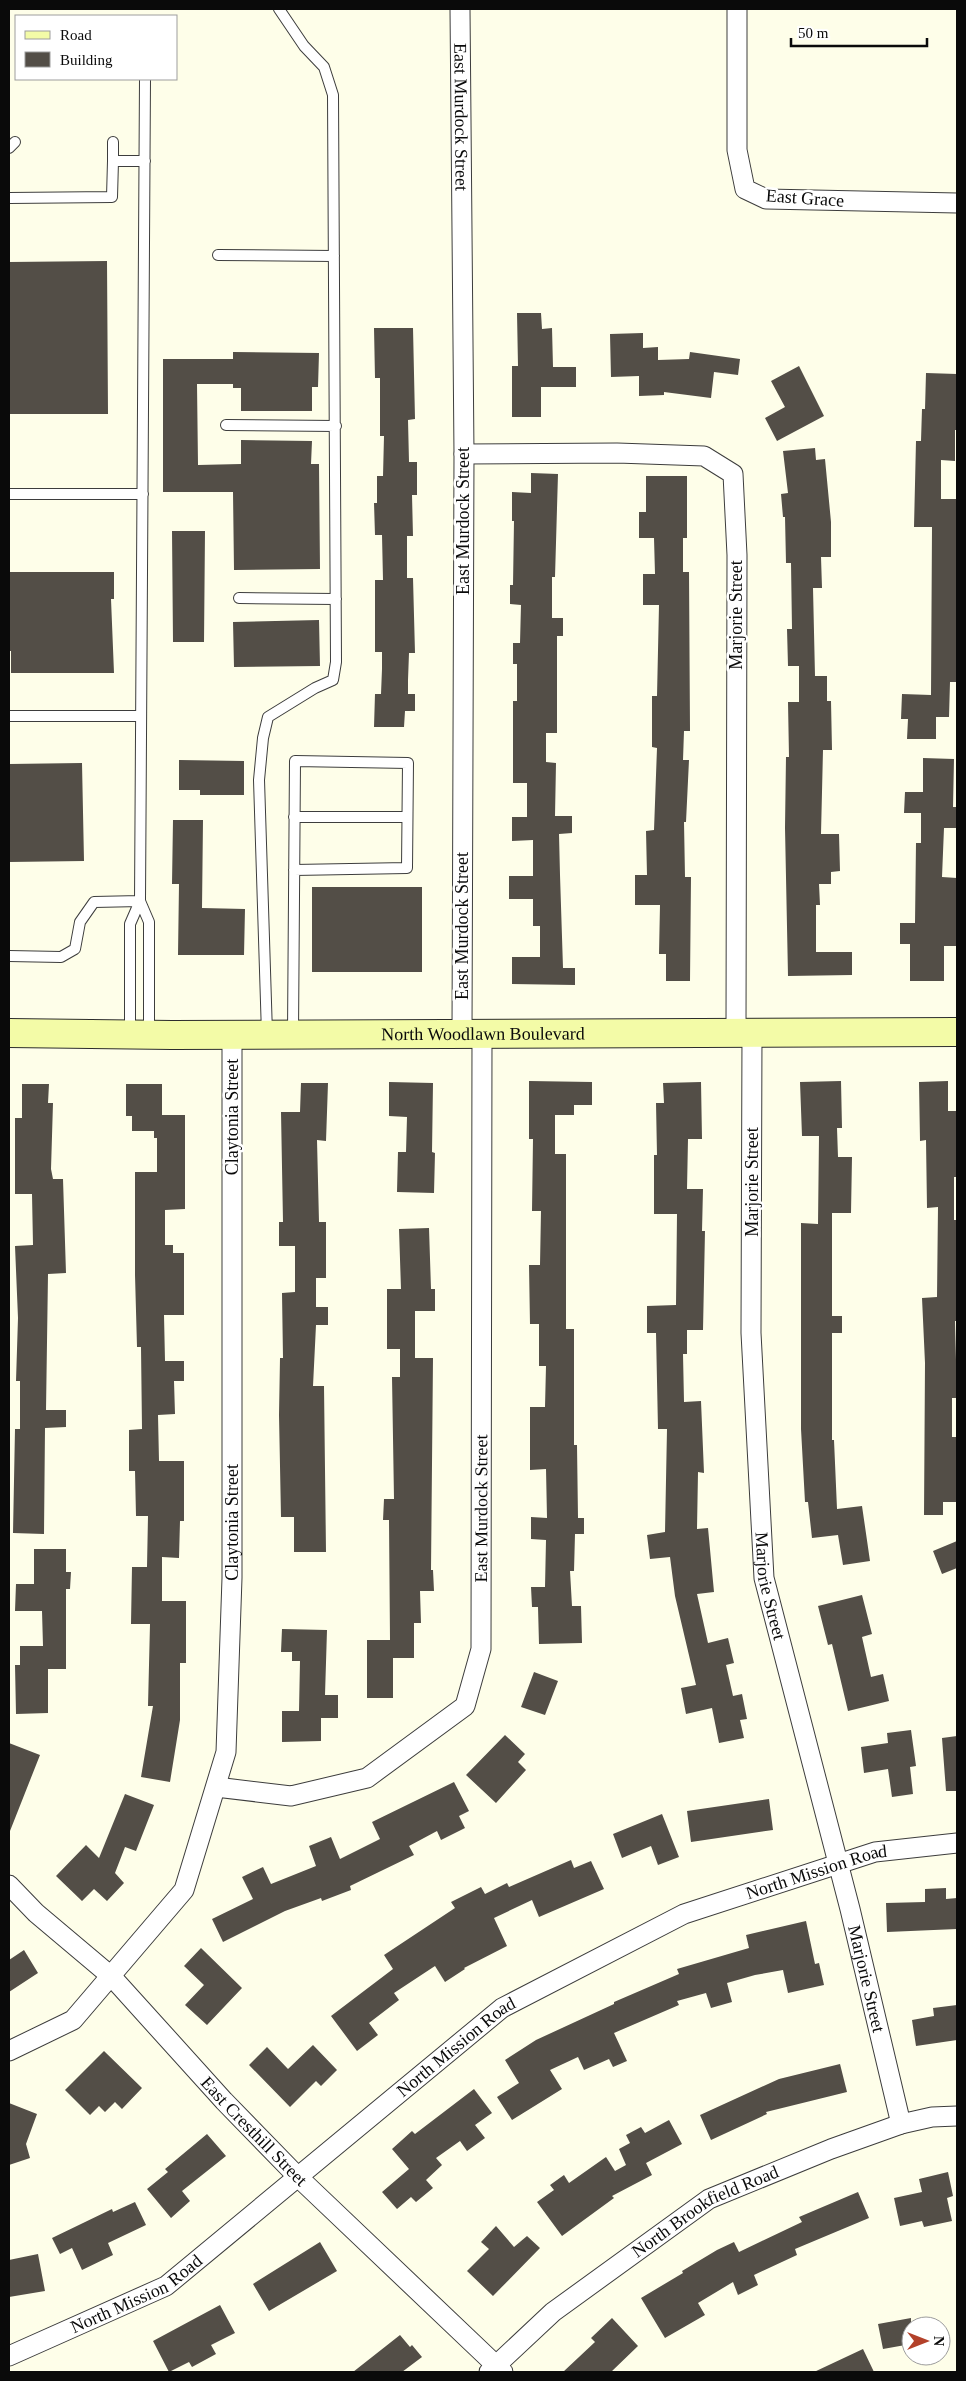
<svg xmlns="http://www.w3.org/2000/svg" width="966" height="2381" viewBox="0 0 966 2381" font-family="'Times New Roman',serif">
<rect width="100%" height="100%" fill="#fefee9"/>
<path fill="#534e47" d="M107,261L108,414H9V262Z
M517,313H541L542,329L552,328L553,367H576V387H541V417H512V366H518Z
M374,328H413L415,419L408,420L409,462H417V495H412L413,536H407V578H413L415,653H409L408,680V694H415V711H405L404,727H374L375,694H381L382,669V652H375V580H383L382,535H375L374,503H377V476H383L384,436H380V378H375Z
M643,333V348L658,347V360L689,359L690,352L740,359L738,375L714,372L711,398L664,392V395L639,396V376L611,377L610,334Z
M233,352L319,353L318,387H312V411H241V388H233V384H197L198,465L241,464V440L312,441L311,464H319L320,569L234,570L233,492H163V359H233Z
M799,366L824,416L777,441L765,418L785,407L771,381Z
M926,373L957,374V430H955V461L941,460V499H957V682H950L949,717H936V739H907L908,719H901L902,694L931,695L932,527H914L916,441H921L922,409H925Z
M815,448L816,460L825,459L831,522V557H821L822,588H813L815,676H827V701H831L832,750H823L821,834H839L840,871L831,872V884H819L820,905H816V952H852V975L788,976L785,828L786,757H789L788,702H799V666H788L787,629H792L791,563H786L785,517H783L781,494L788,493L783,451Z
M531,473L558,474L555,577H552V618H563V636H557V733H546V762L556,763L555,816H572V833L559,834L560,875L563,968H575V985L512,984V957H540V926H533V899H509V876H533V840L512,841V817H527V783H513V701H517V664H513V643H520L521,605L510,604V585H513L514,521H512V492L531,493Z
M646,476H687V538H683V572H689L690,731H684L683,760H689L686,822H684L685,877H691L690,981H666V954H659L660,905H635V875H647L646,831L654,830L657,748L652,747V696H657L659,605H643V574H655L654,538H639V512H646Z
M172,531H205L204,642H173Z
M9,572H114V599H111L114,673H11V651H9Z
M319,620L320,666L234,667L233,622Z
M923,758L954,759L953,807H957V828H944L942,877L957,878V946H944V981H910V944H900V923H915L916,843H921V813H904L905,792H923Z
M179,760L244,761V795H200V790H179Z
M82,763L84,861L9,862V764Z
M173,820H203L202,908L245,909L244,955H178L179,884H172Z
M312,887H422V972H312Z
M529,1081L592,1082V1105H574V1115H555V1154H566V1329H574V1445H577L578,1518H584V1534H575L574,1571H570L572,1606H581L582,1643L539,1644L538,1607H532L531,1587H545L546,1540L531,1539V1517L547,1518L546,1469L530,1470V1407H545L546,1366H539V1324H530L529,1265H540L541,1211H532L533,1139H529Z
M841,1081L842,1128H837L838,1157H852L851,1213H832V1316H842V1333H832V1440H834L837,1509L862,1506L870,1561L843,1565L838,1535L812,1538L808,1502H805L801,1429V1223L818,1224L819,1136H802L800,1082Z
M948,1081V1111H957V1177H954V1220H957V1321H955L957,1398H952V1437H957L956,1502H943V1515H924L925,1363L922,1298L937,1297L938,1207L927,1208L926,1140L920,1141L919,1082Z
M389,1082L433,1083L432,1152L435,1153L434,1193L397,1192L398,1152H406L407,1117L389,1116Z
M701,1082L702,1139H688L687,1189H703L702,1231H705L703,1330H687V1354H683L684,1402L701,1401L704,1473L698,1472L697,1529L708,1528L714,1592L697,1594L708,1643L728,1638L734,1663L726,1665L733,1696L742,1694L747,1719L740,1720L744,1738L719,1743L712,1708L686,1714L681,1688L696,1685L675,1596L670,1557L650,1559L647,1535L665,1532L667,1429H658L656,1333H647V1306L676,1305L677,1214H654V1155H657L656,1103H664L663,1083Z
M301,1083H328L326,1141L317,1140L319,1222H326V1278H316V1307H328V1325H316L313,1386H324L326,1552H294V1517H281L279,1415L280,1358H283L282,1293L295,1292V1246H279V1222H283L281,1112H300Z
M22,1084H49L48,1103H53L51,1169L53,1179H63L66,1273L48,1274L46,1410H66V1427L45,1428L44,1534L13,1533L15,1429H20V1381H16L18,1318L15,1246L33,1245L32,1194H15V1118H22Z
M126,1084H162V1115H185V1209L165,1210V1245H173V1253H184V1315H164L165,1361H184V1381H174L175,1414L158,1415L159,1461H184V1521H180L179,1558L162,1557V1601H186V1663H180V1720L170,1782L141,1777L153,1706H148L150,1624H131L132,1567H147L148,1516H136L135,1471H129V1430L142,1429L141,1347H137L135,1275V1172H157V1138H154V1131H132V1116H126Z
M429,1228L431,1289H435V1311H415V1358H433L431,1570H433L434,1591H420L421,1623H414V1658H393V1698H367V1640H390L389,1520H383L384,1499H394L392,1377H400V1349H387V1289H401L399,1229Z
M957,1541V1568L942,1574L933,1551Z
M34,1549H66V1572H71L70,1589H66V1669H48V1713L16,1714L15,1665H20V1646H43L42,1611H15L16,1584H34Z
M862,1595L872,1634L862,1637L871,1677L883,1674L889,1701L848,1711L832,1644L828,1645L818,1606Z
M282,1629L327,1630L325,1695H338V1718H321V1741L282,1742V1711H299L300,1661H292V1652H281Z
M534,1672L558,1681L545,1715L521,1707Z
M911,1730L916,1766L910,1767L913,1794L892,1797L888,1769L864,1773L861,1747L888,1743L887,1733Z
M505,1735L525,1754L518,1762L526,1770L496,1803L466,1775Z
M957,1736V1791H946L942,1738Z
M9,1743L40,1755L10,1831H9Z
M454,1782L469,1811L459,1816L465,1828L441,1840L437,1831L409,1846L414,1855L350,1886L351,1890L322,1901L321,1898L285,1911L223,1942L212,1919L253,1899L242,1877L263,1867L271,1884L316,1866L309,1846L331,1837L340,1859L380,1839L372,1822Z
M125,1794L154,1805L136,1851L125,1847L115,1873L124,1883L107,1901L94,1889L82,1901L56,1876L86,1845L99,1858Z
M769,1799L773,1830L691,1842L687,1811Z
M662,1814L679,1857L658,1865L651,1846L622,1858L613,1834Z
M571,1860L574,1868L591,1861L604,1889L539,1917L532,1900L494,1918L507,1946L464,1968L465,1969L445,1982L435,1966L394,1993L399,2000L369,2023L378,2035L357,2051L331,2016L393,1969L384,1955L455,1908L451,1902L481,1887L485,1894L507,1883L509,1887Z
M946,1888V1899L957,1898V1929L887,1932L886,1903L925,1902V1889Z
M806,1921L815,1964L819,1963L824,1985L788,1993L783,1970L755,1975L727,1983L732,2002L711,2008L706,1993L677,2001L679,2005L614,2033L627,2061L613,2067L609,2059L584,2070L578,2057L550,2070L562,2089L512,2120L497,2097L519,2083L505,2060L536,2040L614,2004V2002L679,1974L677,1969L749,1948L746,1935Z
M201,1948L242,1988L207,2025L185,2005L204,1985L184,1966Z
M24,1950L38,1973L9,1992V1960Z
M957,2005V2040L916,2046L912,2020L934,2016L933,2008Z
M313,2045L337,2070L321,2086L316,2081L290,2107L249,2065L267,2047L288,2069Z
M104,2051L142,2088L122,2109L115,2102L105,2112L99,2106L90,2115L65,2090Z
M840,2064L847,2092L766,2112L767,2114L711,2140L700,2115L779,2079Z
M474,2089L492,2113L475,2125L485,2138L467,2151L460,2141L436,2158L442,2165L426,2180L433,2188L416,2202L411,2197L397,2209L382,2192L409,2169L392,2149L412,2131L415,2134Z
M9,2103L37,2114L26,2144L30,2158L9,2165Z
M669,2120L682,2144L646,2163L652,2175L612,2196L614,2198L562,2236L537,2202L554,2190L550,2185L564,2175L569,2183L606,2157L615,2171L626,2165L619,2149L630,2143L626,2135L641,2127L645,2133Z
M207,2134L226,2156L182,2191L190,2201L171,2218L147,2189L168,2172L165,2169Z
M948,2172L953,2196L947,2198L952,2221L924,2227L922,2221L900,2226L894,2198L922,2192L919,2179Z
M858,2192L869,2218L795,2249L797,2255L754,2275L758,2285L738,2295L733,2282L698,2303L705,2315L665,2338L641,2298L683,2273L682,2271L717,2250L734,2242L739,2252L802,2222L799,2217Z
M135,2202L146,2225L108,2243L113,2255L82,2270L72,2248L60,2254L52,2238L112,2209L113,2212Z
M496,2226L514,2247L527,2236L540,2248L493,2296L467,2271L489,2249L481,2242Z
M320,2242L337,2271L269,2311L253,2284Z
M38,2254L45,2291L9,2297V2260Z
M220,2305L235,2333L211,2345L216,2354L192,2367L189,2362L169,2372L153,2341Z
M612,2318L638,2346L611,2372H563L595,2342L591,2338Z
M911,2318V2344L883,2349L878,2324Z
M400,2335L410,2347L412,2345L422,2357L402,2372H353Z
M863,2349L874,2372H814Z"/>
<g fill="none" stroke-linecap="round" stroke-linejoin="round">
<g stroke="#3d3d3d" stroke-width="12">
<path id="service" d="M113,142V161H145
M9,148L15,142
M9,198L112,197L113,161
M218,255L334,256
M226,425L336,426
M9,494H143
M239,598L336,599
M9,716H141
M294,817H407
M9,956L61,957L75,949L80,922L94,902L140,901L145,79
M130,1033V924L140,901L149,922V1034
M293,1033C293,943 294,852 295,761L408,763L407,868L294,870
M267,1034L259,780L263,738L268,717L315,688L333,680L336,662L333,95L324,67L304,46L279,9"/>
</g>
<g stroke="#3d3d3d" stroke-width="21">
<g id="minor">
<path id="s1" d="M460,9L464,454L462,1033"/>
<path d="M737,9V150L745,189L766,199L957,203"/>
<path d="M464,454L617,453L704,456L733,474L737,555L736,1032"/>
<path id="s2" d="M752,1032L751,1333L764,1578L850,1909L901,2124"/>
<path id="s3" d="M216,1787L291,1796L367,1778L465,1706L481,1649L482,1033"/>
<path id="s4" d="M9,1885L36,1913L112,1977L224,2101L297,2176L503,2372"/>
<path id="s5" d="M9,2051L73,2020L184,1890L226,1752L232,1578V1034"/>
<path id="s6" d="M9,2356L166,2286L502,2008L684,1914L875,1852L957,1843"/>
<path id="s7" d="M489,2372L553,2312L709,2199L831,2149L901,2124L932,2117L957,2116"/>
</g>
</g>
<g stroke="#2c2c2c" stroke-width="30">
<g id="secondary">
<path id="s8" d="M9,1033L172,1035L957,1032"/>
</g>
</g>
<use href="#service" stroke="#fff" stroke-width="10"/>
<use href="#minor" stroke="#fff" stroke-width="19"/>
<use href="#secondary" stroke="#f3fba7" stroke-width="28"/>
</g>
<g text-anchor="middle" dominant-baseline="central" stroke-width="5" stroke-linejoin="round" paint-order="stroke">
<g font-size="18" fill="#0a0a0a" stroke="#fff">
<text stroke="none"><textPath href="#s1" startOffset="108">East Murdock Street</textPath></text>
<text transform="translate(805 198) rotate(4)">East Grace</text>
<text transform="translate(463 521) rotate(-90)">East Murdock Street</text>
<text transform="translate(736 615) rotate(-90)">Marjorie Street</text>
<text transform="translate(462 926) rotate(-90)">East Murdock Street</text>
<text stroke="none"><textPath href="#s8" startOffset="474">North Woodlawn Boulevard</textPath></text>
<text transform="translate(232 1117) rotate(-90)">Claytonia Street</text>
<text transform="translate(752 1182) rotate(-90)">Marjorie Street</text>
<text stroke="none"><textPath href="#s3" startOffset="475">East Murdock Street</textPath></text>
<text stroke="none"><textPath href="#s5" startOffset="616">Claytonia Street</textPath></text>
<text stroke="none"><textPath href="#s2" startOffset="555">Marjorie Street</textPath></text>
<text stroke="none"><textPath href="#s6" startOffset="952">North Mission Road</textPath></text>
<text stroke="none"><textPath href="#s2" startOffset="960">Marjorie Street</textPath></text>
<text stroke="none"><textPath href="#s6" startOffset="548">North Mission Road</textPath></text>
<text stroke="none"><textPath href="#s4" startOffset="348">East Cresthill Street</textPath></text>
<text stroke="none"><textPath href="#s7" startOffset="271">North Brookfield Road</textPath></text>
<text stroke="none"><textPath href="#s6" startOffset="142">North Mission Road</textPath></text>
</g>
</g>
<rect width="966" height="2381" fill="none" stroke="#0a0a0a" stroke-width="20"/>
<rect x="15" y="15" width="162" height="65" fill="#ffffff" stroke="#9d9d9d"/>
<rect x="25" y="31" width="25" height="8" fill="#f3fba7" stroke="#9d9d9d"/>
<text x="60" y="40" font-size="15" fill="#0a0a0a">Road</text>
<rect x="25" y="52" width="25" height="15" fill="#534e47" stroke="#9d9d9d"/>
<text x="60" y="65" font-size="15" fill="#0a0a0a">Building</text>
<g transform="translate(926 2341) rotate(90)"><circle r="24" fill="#ffffff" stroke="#9d9d9d"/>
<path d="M0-4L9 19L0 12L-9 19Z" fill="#b3412a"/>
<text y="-8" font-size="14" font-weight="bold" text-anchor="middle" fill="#0a0a0a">N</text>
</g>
<path d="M791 38v8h136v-8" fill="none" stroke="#0a0a0a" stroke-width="2.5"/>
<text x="798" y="38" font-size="15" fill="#0a0a0a" stroke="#ffffff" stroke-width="4" paint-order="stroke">50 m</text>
</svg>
